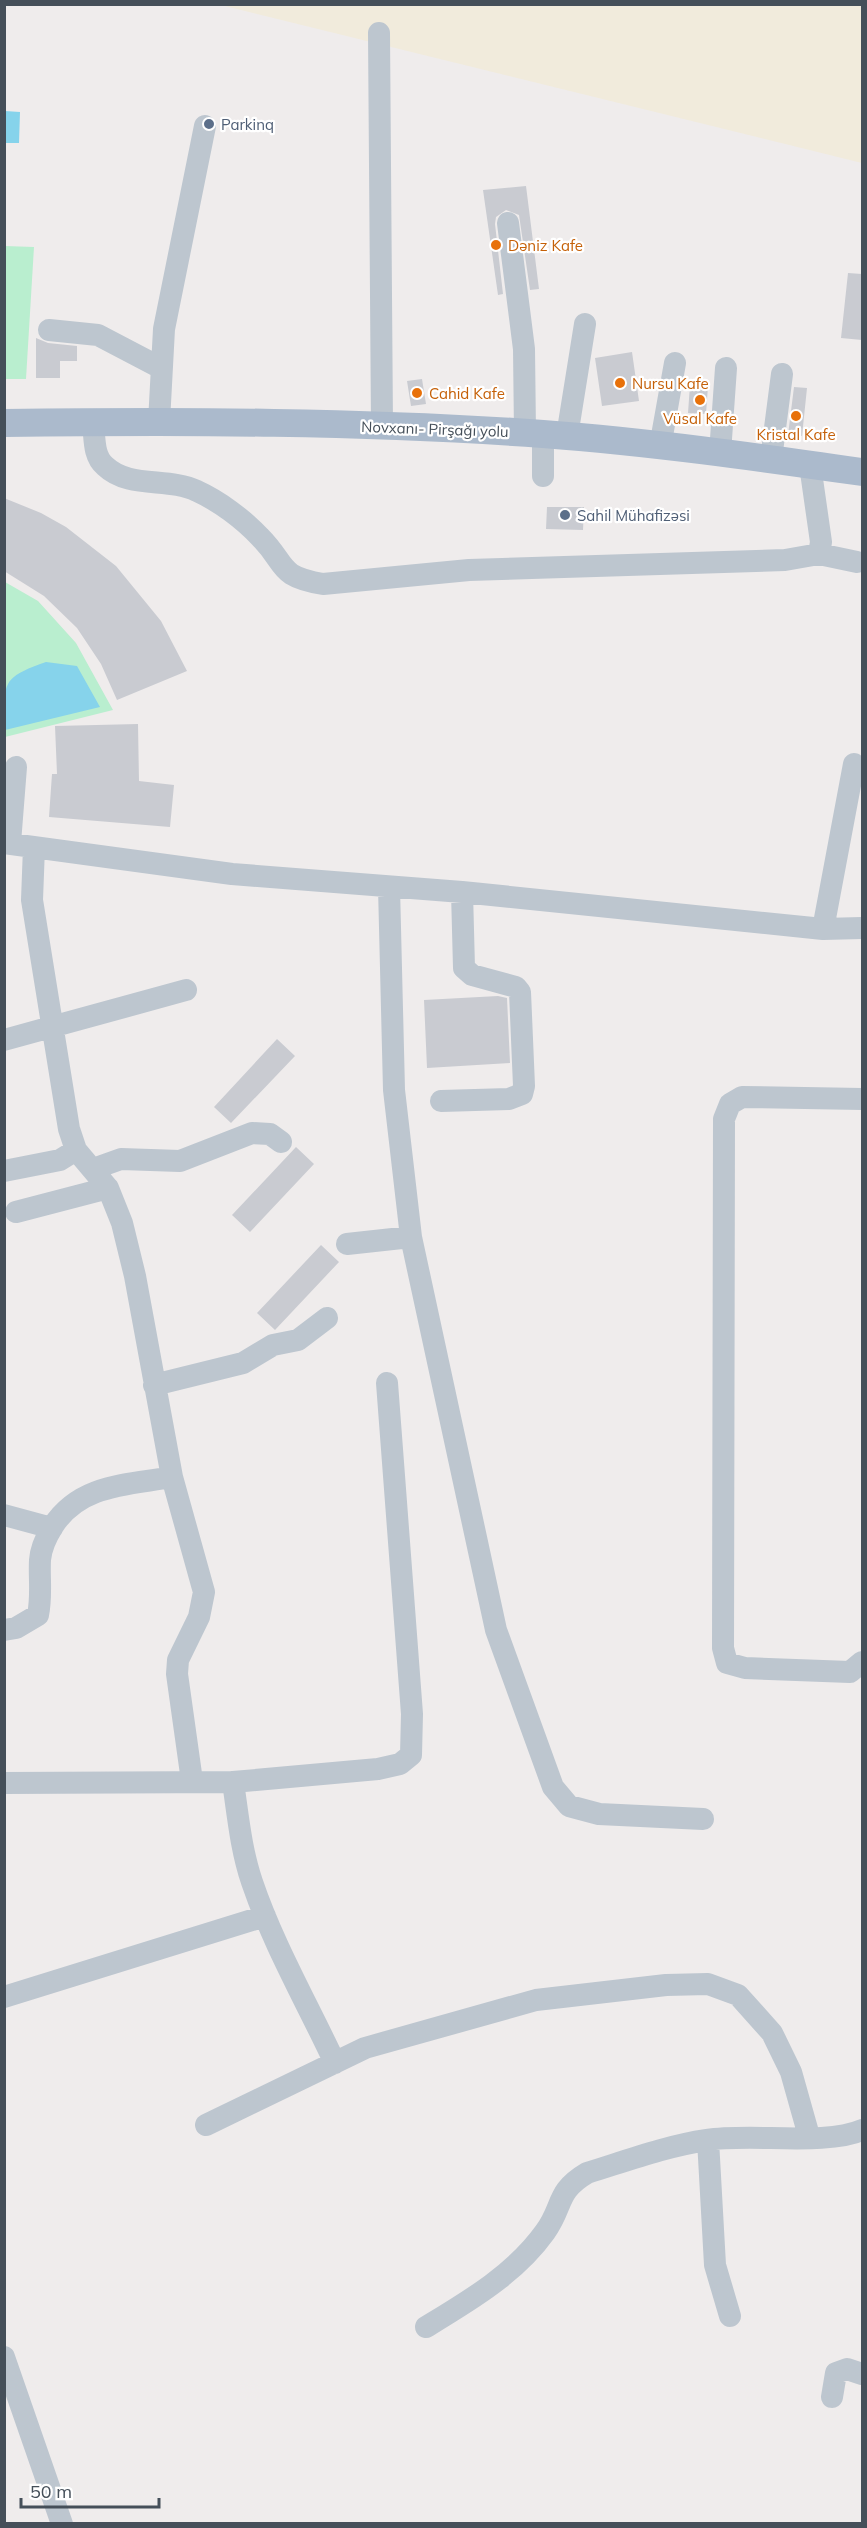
<svg xmlns="http://www.w3.org/2000/svg" width="867" height="2528" viewBox="0 0 867 2528" font-family="Mulish,sans-serif">
<rect width="100%" height="100%" fill="#efecec"/>
<path fill="#b9eecf" d="M5,246L34,247L26,379H5Z
M5,582L38,601L76,643L113,710L5,737Z"/>
<path fill="#f1ebdc" d="M221,5H862V163Z"/>
<path fill="#86d3eb" d="M5,111L20,112L19,143H5Z
M46,662L77,666L100,707L5,730C4,683 0,678 46,662Z"/>
<path fill="#c9cbd1" d="M526,186L539,289L530,290L519,215L506,210L496,217L495,224L503,294L498,295L483,190Z
M848,273L862,274V340L841,338Z
M36,338L48,343L77,346V361H60V378H36Z
M632,352L639,401L602,406L595,358Z
M422,379L426,404L411,406L407,381Z
M690,385L708,386L706,414L688,413Z
M794,387L807,388L802,436L788,435Z
M4,498L41,513L66,527L116,566L161,621L187,671L117,700L101,664L77,628L44,596L4,571Z
M547,507H584L583,530L546,529Z
M138,724L139,781L174,785L170,827L49,817L52,774H57L55,726Z
M498,996L507,998L510,1063L427,1068L424,1000Z
M277,1039L295,1056L231,1123L214,1107Z
M296,1147L314,1164L250,1232L232,1215Z
M321,1245L339,1262L275,1330L257,1313Z"/>
<g fill="none" stroke-linecap="round" stroke-linejoin="round">
<path stroke="#bdc6cf" stroke-width="22" d="M379,33L382,426
M508,223L524,349L525,433
M49,330L98,335L161,368
M159,422L164,329L205,126
M93,423C95,438 93,456 105,466C129,489 168,477 197,491C219,501 243,519 260,537C288,565 276,576 323,584L469,570L785,560L819,554L857,562
M543,434V476
M567,436L585,324
M660,447L675,363
M720,453L726,368
M771,459L782,374
M810,465L821,542L819,554
M4,843L232,874L462,892L823,929L862,928
M10,843L16,767
M34,847L32,900L69,1129L76,1150L108,1188L122,1223L135,1276L172,1477L204,1592L199,1617L178,1660L177,1674L192,1781
M389,887L394,1090L411,1237L496,1630L553,1787L569,1806L599,1814L703,1819
M823,929L854,764
M4,1040L186,990
M862,1099L742,1097L730,1104L724,1119L723,1648L727,1663L745,1668L850,1672L862,1662
M441,1101L509,1099L522,1094L524,1086L520,992L516,987L472,975L464,968L462,892
M93,1169L121,1159L180,1161L252,1133L270,1134L281,1142
M4,1171L60,1160L76,1150
M16,1212L108,1188
M347,1244L411,1237
M154,1385L243,1363L273,1345L298,1340L327,1318
M4,1515L52,1528
M4,1630L16,1628L38,1615C42,1596 39,1579 40,1560C41,1547 46,1537 53,1526C80,1484 127,1485 172,1477
M233,1782C238,1816 241,1850 252,1882C273,1944 307,2003 335,2063
M4,1783L233,1782L378,1769L400,1764L411,1755L412,1714L387,1383
M4,1997L265,1916
M206,2125L365,2048L536,2000L666,1985L708,1984L738,1995L772,2033L791,2072L809,2136
M708,2140L715,2265L730,2316
M426,2327C469,2301 515,2274 545,2232C564,2206 555,2192 587,2173C626,2161 666,2146 707,2140C750,2133 826,2146 862,2130
M4,2357L62,2524
M832,2397L836,2373L847,2369L862,2374"/>
<path stroke="#abbacc" stroke-width="28" d="M4,423C184,421 364,421 543,434C650,442 757,457 862,472"/>
</g>
<g fill="#5c6f8a" stroke="#fff" stroke-width="2">
<circle cx="209" cy="124" r="6"/>
<circle cx="565" cy="515" r="6"/>
</g>
<g fill="#e8710a" stroke="#fff" stroke-width="2">
<circle cx="496" cy="245" r="6"/>
<circle cx="620" cy="383" r="6"/>
<circle cx="417" cy="393" r="6"/>
<circle cx="700" cy="400" r="6"/>
<circle cx="796" cy="416" r="6"/>
</g>
<g text-anchor="middle" dominant-baseline="central" stroke-width="4.5" stroke-linejoin="round" paint-order="stroke">
<g font-size="15" fill="#4e5e75" stroke="#fff" text-anchor="start">
<text x="221" y="124">Parkinq</text>
<text x="577" y="515">Sahil Mühafizəsi</text>
</g>
<g font-size="15" fill="#c56008" stroke="#fff" text-anchor="start">
<text x="508" y="245">Dəniz Kafe</text>
<text x="632" y="383">Nursu Kafe</text>
<text x="429" y="393">Cahid Kafe</text>
<text x="700" y="418" text-anchor="middle">Vüsal Kafe</text>
<text x="796" y="434" text-anchor="middle">Kristal Kafe</text>
</g>
<g font-size="15" fill="#454f59" stroke="#fff">
<text transform="translate(435 429) rotate(2)">Novxanı- Pirşağı yolu</text>
</g>
</g>
<rect width="867" height="2528" fill="none" stroke="#454f59" stroke-width="12"/>
<path d="M21 2498v9h138v-9" fill="none" stroke="#454f59" stroke-width="3"/>
<text x="30" y="2498" font-size="18" fill="#454f59" stroke="#ffffff" stroke-width="4.5" paint-order="stroke">50 m</text>
</svg>
